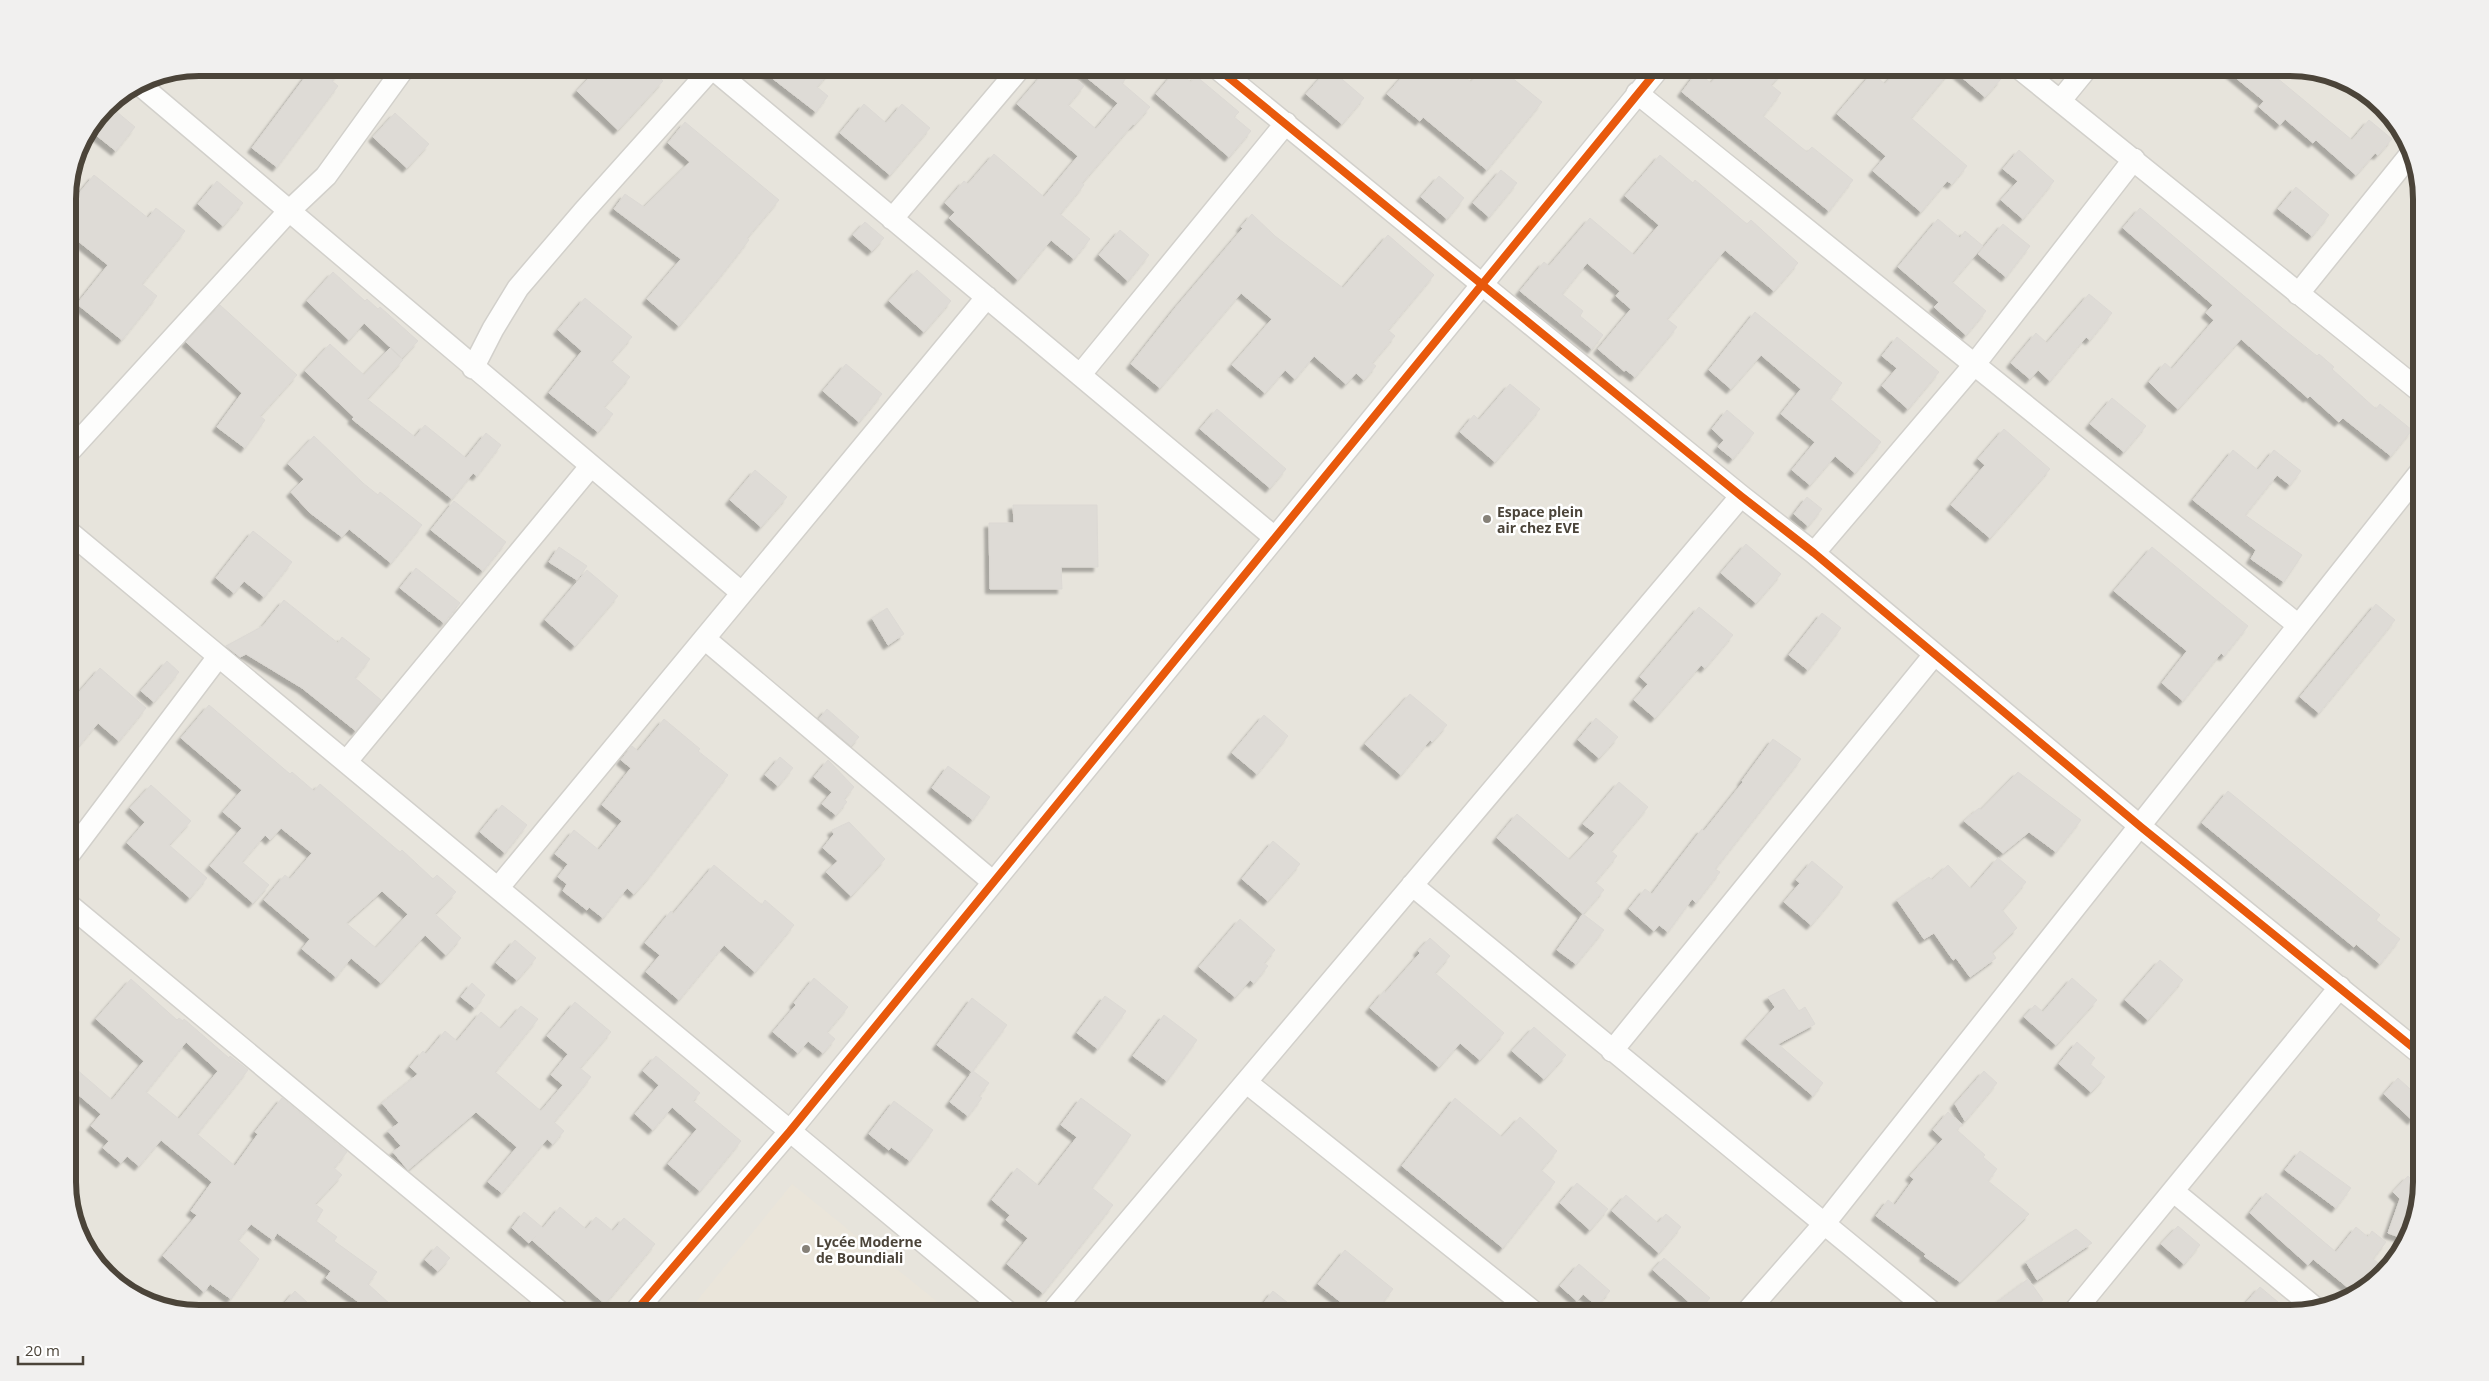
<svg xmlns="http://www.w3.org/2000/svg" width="2489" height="1381" viewBox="0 0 2489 1381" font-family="'Open Sans',sans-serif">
<defs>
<filter id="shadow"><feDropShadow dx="-4.5" dy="4.5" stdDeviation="1" flood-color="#0004"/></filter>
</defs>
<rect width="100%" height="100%" fill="#f4f2ee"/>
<path fill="#e7e4dc" d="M199,68H2290L2348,81L2399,126L2421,191V1182L2408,1240L2356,1296L2290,1313H199L141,1300L90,1255L68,1191V191L78,148L106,106L149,77Z"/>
<path fill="#eae5da" d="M792,1184L951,1313H687Z"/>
<path fill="#dedbd6" stroke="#dcd9d4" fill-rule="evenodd" filter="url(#shadow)" d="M312,68H342L332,81L338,86L277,167L252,148Z
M598,68H663L657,75L663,81L618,130L577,91Z
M759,68H833L817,87L828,96L816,112Z
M1048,68H1062L1084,86L1068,105L1096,129L1118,103L1075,68H1116L1127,77L1122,83L1150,107L1134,125L1133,124L1082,183L1084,185L1060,214L1090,239L1074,259L1051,240L1018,280L949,218L955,212L945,203L964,181L968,184L994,154L1044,197L1078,156L1017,104Z
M1329,68L1364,98L1342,124L1306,94Z
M1410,68H1454L1471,82L1484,68H1500L1542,102L1487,170L1423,117L1420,121L1387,94Z
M1724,68H1786L1771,85L1781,93L1763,116L1807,152L1812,147L1853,180L1829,211L1682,92L1697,72L1711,83Z
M1899,68H1988L2001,79L1985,97L1952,69L1911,118L1967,166L1952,184L1947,181L1921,212L1873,171L1886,156L1837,114L1872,73L1885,84Z
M2224,68H2265L2352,140L2369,120L2392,139L2378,155L2375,153L2356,175L2316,140L2313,143L2285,119L2280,125L2259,107L2264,101Z
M1176,70L1191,82L1196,76L1239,112L1234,117L1251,131L1229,157L1156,94Z
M864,104L886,123L902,104L930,128L890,175L840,133Z
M111,107L135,127L116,151L91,131Z
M395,113L429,144L407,168L373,137Z
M685,122L779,200L747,238L749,240L720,277L679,326L647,299L681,259L614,209L625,194L644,207L690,162L668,143Z
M2019,150L2054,181L2023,219L2001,200L2018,181L2003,169Z
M1660,155L1693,183L1695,180L1747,224L1751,220L1798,263L1774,291L1725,250L1667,319L1677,327L1635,377L1626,370L1624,371L1598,349L1631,309L1616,296L1620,291L1587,263L1562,294L1583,311L1580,316L1603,335L1592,349L1520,291L1544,262L1549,266L1590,218L1634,255L1659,225L1625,196Z
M1501,170L1517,183L1489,217L1473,203Z
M94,175L148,218L156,208L185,231L142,284L157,296L122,340L77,304L108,265L68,233V207Z
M1439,176L1464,198L1447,219L1421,197Z
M217,181L243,203L223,226L198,204Z
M2296,187L2329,215L2312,236L2278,209Z
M2140,208L2282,328L2317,356L2319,354L2334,367L2332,369L2376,409L2380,404L2412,430L2391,456L2343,418L2339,422L2310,396L2308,398L2241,339L2178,409L2160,393L2149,382L2165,363L2172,369L2214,320L2206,313L2213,305L2123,228Z
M1252,214L1275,236L1343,288L1388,235L1434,275L1388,330L1395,336L1372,363L1376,366L1364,380L1356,373L1346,384L1314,356L1295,379L1285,370L1265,393L1232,365L1272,319L1241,293L1160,388L1131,364L1176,307L1243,228L1241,227Z
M1938,219L1960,238L1965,231L1983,246L1952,282L1986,311L1966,335L1934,307L1939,302L1898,267Z
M865,222L884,238L872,251L853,235Z
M2003,224L2030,246L2006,277L1978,254Z
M1120,230L1149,255L1128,281L1099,255Z
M917,270L951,301L924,332L889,301Z
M333,272L365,301L367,299L378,309L380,307L418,341L402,358L364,323L349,340L307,301Z
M2089,294L2112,313L2090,340L2086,337L2050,381L2038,370L2030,379L2011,363L2036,333L2047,343Z
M585,298L632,337L611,361L630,377L604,407L613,414L598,432L549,393L582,351L558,330Z
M220,305L297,375L260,416L265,420L245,448L217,427L242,393L186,342Z
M1755,312L1842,383L1830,399L1881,442L1855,473L1835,456L1810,485L1792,470L1815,442L1781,414L1801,389L1761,355L1731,389L1709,370Z
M1897,337L1939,372L1908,409L1882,386L1897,368L1882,356Z
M330,344L364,375L390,348L403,360L367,399L415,437L425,425L466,458L486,433L501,445L477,476L473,473L452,499L352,419L354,417L305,371Z
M846,364L882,394L859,422L823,391Z
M1510,384L1540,409L1495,462L1460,432L1474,415L1479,420Z
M2112,398L2146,426L2124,452L2090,424Z
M1217,409L1286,469L1270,488L1200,429Z
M1727,410L1754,433L1733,459L1718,447L1724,440L1712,429Z
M2004,429L2050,469L1990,538L1951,505L1985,465L1978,459Z
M314,436L363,483L378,495L380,492L422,525L391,563L349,529L342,537L309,512L291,492L304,479L288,464Z
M2233,450L2258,470L2274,450L2301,471L2290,485L2277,475L2245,515L2302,555L2284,582L2251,559L2256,550L2193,500Z
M755,470L787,497L761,527L730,500Z
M1807,497L1822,509L1808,526L1794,514Z
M454,501L506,542L483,571L431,530Z
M1013,505H1097L1098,567H1061L1062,589H990L989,523H1014Z
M253,531L292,562L264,597L244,581L234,593L216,578Z
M1746,544L1781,574L1756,603L1721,573Z
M559,547L587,566L577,580L549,562Z
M2152,547L2248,626L2224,656L2221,653L2183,701L2162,683L2187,651L2114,591Z
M416,568L460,603L444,623L400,588Z
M587,570L618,596L575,646L545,620Z
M284,600L338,643L342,637L370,659L355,678L381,700L356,731L302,688L246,654L240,657L226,646L263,626Z
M2376,604L2395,620L2319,713L2300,697Z
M1699,607L1733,635L1705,668L1701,665L1655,718L1634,700L1648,684L1640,677Z
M887,608L904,634L888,645L872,618Z
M1822,613L1841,628L1808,670L1789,655Z
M167,661L179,672L154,702L141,691Z
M100,668L146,708L119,741L98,723L68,759V705Z
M1410,694L1447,725L1432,742L1430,740L1401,775L1365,744Z
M209,705L290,774L292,772L314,791L320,784L400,852L402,850L433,879L437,875L456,892L435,914L461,938L446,955L425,935L381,983L351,958L336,977L302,949L310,939L264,900L285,875L290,879L312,853L281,828L270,840L265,835L242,862L269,885L253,903L210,866L242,828L223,812L242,790L181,738ZM382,891L408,914L376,948L346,923Z
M827,709L859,737L851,746L819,719Z
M1264,715L1288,736L1257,774L1232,753Z
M1596,718L1618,737L1599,758L1578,740Z
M664,719L700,749L698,751L728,775L650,876L634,894L627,888L603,918L589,907L587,910L563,891L567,884L558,877L568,864L555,854L574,830L599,850L622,821L602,805L631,768L621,760L632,746L638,751Z
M1773,739L1801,759L1715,869L1720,872L1696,903L1692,899L1668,932L1659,925L1654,931L1629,909L1645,889L1652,894L1702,829L1704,831L1743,782L1742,781Z
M780,757L793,768L778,786L765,775Z
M828,760L854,787L844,799L847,802L836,815L822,804L832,792L814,777Z
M948,766L990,797L973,820L932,788Z
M2018,772L2081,820L2056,852L2029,832L2003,853L1964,821L1979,808L1981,810Z
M1619,782L1648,807L1611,851L1617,856L1595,882L1604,890L1583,914L1497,838L1517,814L1570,860L1595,833L1583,824Z
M151,785L191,821L169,845L207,878L190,898L127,843L145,822L130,808Z
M2228,791L2380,915L2376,920L2400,939L2380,964L2356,944L2354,947L2202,823Z
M502,805L527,825L505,853L480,832Z
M849,822L885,859L851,896L826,872L838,861L823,848L834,834L832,830Z
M1273,841L1300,864L1268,901L1242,879Z
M1998,858L2026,882L2002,910L2017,928L1992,952L1996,958L1970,977L1956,958L1953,960L1934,933L1924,939L1897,900L1929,877L1932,880L1948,865L1971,889Z
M1812,861L1843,887L1811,925L1784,902L1800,883L1796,880Z
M714,865L762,905L765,900L794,925L755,972L724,945L679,1000L646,972L660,955L645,943L671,911L673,914Z
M1583,914L1604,930L1576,964L1557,950Z
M1240,919L1275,950L1264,963L1268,966L1254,983L1250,980L1235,997L1199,967Z
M1430,938L1450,956L1435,973L1504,1033L1480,1060L1460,1043L1439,1067L1370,1008L1384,991L1385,993L1420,953L1418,951Z
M515,940L536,958L517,980L496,963Z
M2160,960L2183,980L2148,1020L2125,1000Z
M814,978L848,1007L827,1032L835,1039L823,1053L808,1041L798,1053L773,1032L796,1005L794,1003Z
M2072,978L2097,1000L2056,1045L2024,1017L2035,1005L2043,1012Z
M131,979L177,1020L179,1018L183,1021L184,1019L229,1058L230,1056L248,1070L197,1134L235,1166L258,1134L255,1132L282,1098L347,1152L334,1168L342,1175L315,1204L323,1210L316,1221L337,1237L334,1241L377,1272L368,1284L401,1314H375L326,1278L331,1271L277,1233L273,1240L251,1224L238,1240L259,1259L231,1299L210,1284L204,1292L163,1256L197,1215L191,1211L212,1182L161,1140L139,1166L127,1156L121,1163L103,1148L109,1141L91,1126L101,1114L68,1086V1062L112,1100L144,1061L96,1019ZM186,1042L218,1071L179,1119L146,1092Z
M472,983L485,995L475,1008L461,997Z
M1784,989L1799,1011L1805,1007L1815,1024L1778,1044L1823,1083L1813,1096L1746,1039L1775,1007L1768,997Z
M1105,996L1126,1011L1098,1049L1077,1033Z
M972,998L1007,1025L972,1072L937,1045Z
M575,1002L611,1032L580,1068L591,1077L554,1122L564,1131L553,1144L547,1139L502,1193L488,1182L517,1147L476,1112L408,1170L393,1152L401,1146L388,1131L399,1123L382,1103L418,1074L410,1067L423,1051L426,1054L445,1031L457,1041L481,1012L501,1029L521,1006L538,1019L495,1072L541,1111L563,1085L551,1075L568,1054L547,1036Z
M1164,1015L1197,1040L1167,1081L1133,1056Z
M1534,1027L1566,1055L1544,1079L1512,1051Z
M2077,1042L2095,1058L2090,1064L2105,1077L2091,1092L2059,1064Z
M656,1056L700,1093L693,1101L741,1141L700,1191L668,1164L697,1129L672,1107L653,1130L635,1114L659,1085L643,1071Z
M973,1071L989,1083L979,1096L982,1098L968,1116L950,1102Z
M1984,1071L1997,1083L1965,1121L1955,1104Z
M2398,1078L2421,1099V1110L2412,1120L2384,1094Z
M1081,1098L1131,1135L1092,1188L1113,1205L1043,1293L1007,1264L1028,1238L1006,1220L1010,1215L992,1200L1017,1168L1039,1186L1077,1137L1061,1125Z
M1455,1098L1502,1137L1520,1117L1557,1151L1541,1170L1555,1182L1503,1248L1402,1166Z
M894,1101L933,1130L910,1161L891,1147L889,1150L869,1134Z
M1948,1112L1962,1124L1957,1130L1985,1155L1983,1157L1997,1169L1988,1181L2029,1214L1960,1282L1924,1256L1926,1254L1876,1216L1888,1200L1895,1205L1914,1179L1910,1176L1943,1139L1933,1130Z
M2300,1151L2351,1188L2336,1208L2285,1170Z
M2408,1176L2420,1188L2408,1240L2388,1233L2400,1199L2393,1192Z
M1577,1183L1608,1209L1590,1230L1560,1203Z
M2266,1193L2336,1252L2356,1227L2368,1237L2372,1231L2386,1242L2373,1259L2383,1267L2357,1295L2313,1259L2308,1265L2250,1213Z
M1626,1195L1658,1223L1666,1214L1681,1227L1659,1253L1612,1211Z
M560,1207L586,1229L596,1217L613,1231L624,1218L655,1244L605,1304L532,1240L536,1236L529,1243L512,1228L524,1212L543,1228Z
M2178,1226L2200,1245L2184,1264L2161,1244Z
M2076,1229L2092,1243L2037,1280L2026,1262Z
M437,1246L450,1258L438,1271L425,1260Z
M1345,1250L1393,1289L1374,1314H1356L1318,1284Z
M1664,1258L1710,1298L1699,1311L1653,1270Z
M1579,1264L1610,1291L1597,1306L1583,1294L1577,1301L1560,1286Z
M2028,1279L2043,1300L2026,1314H1981Z
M2260,1287L2278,1302L2268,1314H2236Z
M295,1291L320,1314H275Z
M1273,1291L1302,1314H1255Z"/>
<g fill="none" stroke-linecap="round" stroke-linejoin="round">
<g stroke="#d2d0cb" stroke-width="24">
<path id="minor" d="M712,68L1274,537
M1217,68L1741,496L1814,553L2141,827L2421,1054
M2019,68L2421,392
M139,84L742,593
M1637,93L2298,625
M2060,101L2087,68
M892,219L1020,68
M2298,294L2409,156
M473,368L493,329L518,288L583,212L712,68
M1080,375L1286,123
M68,453L288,212L326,176L404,68
M68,531L1009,1313
M1814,553L1974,365L2134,159
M705,639L993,882
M346,762L590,467
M68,856L218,657
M1412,885L1933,1313
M498,888L987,297
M68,904L561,1313
M1612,1051L1934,655
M1246,1082L1535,1313
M2173,1191L2314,1307
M634,1313L790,1131L1659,68
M1051,1313L1741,496
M1746,1313L1824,1224L2421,471
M2073,1313L2340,987"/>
</g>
<use href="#minor" stroke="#fdfdfc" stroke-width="21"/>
<g stroke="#fff" stroke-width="11">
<path id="cycleway" d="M1217,68L1741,496L1814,553L2141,827L2421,1054
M634,1313L790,1131L1659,68"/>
</g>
<use href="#cycleway" stroke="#e8590c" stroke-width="8"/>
</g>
<g fill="#868178" stroke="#fff" stroke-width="2">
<circle cx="1487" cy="519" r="5"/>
<circle cx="806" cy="1249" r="5"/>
</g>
<g text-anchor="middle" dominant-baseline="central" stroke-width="5" stroke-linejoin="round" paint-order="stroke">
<g font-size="14" font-weight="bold" fill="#4b4439" stroke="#fff" text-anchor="start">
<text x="1497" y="511">Espace plein<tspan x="1497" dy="16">air chez EVE</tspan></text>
<text x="816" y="1241">Lycée Moderne<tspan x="816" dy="16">de Boundiali</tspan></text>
</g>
</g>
<path d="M0 0H2489V1381H0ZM199 76H2290A123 123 0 0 1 2413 199V1182A123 123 0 0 1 2290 1305H199A123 123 0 0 1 76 1182V199A123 123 0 0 1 199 76Z" fill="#f1f0ef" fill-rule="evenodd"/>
<path fill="none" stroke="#4b4439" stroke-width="6" d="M199 76H2290A123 123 0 0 1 2413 199V1182A123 123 0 0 1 2290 1305H199A123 123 0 0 1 76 1182V199A123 123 0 0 1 199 76Z"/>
<path d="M18 1356v8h65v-8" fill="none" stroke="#4b4439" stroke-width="2.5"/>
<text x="25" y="1356" font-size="15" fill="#4b4439" stroke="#ffffff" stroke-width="4" paint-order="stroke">20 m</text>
</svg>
